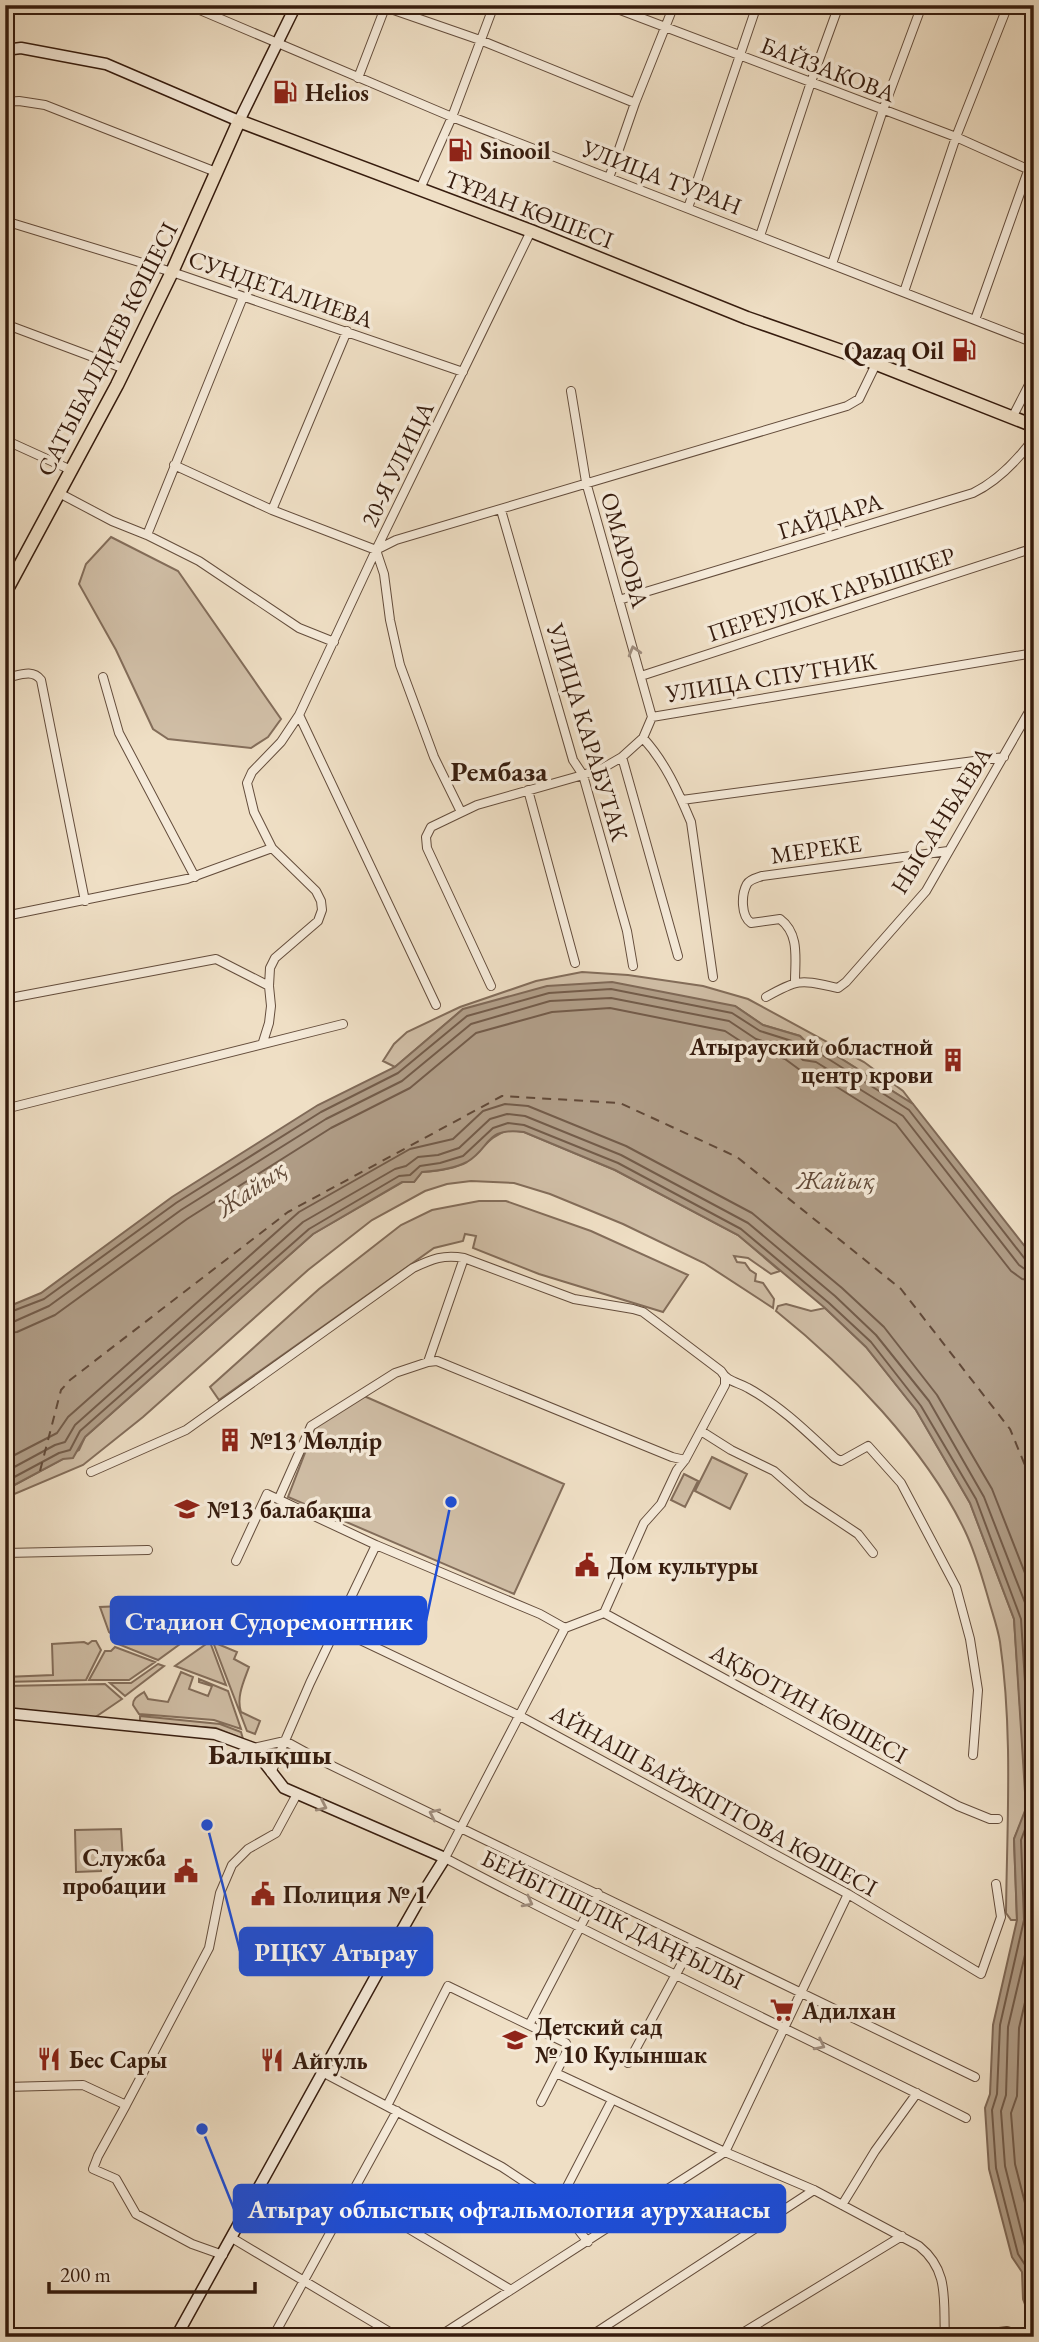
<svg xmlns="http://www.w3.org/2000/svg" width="1039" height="2342" viewBox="0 0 1039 2342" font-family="'EB Garamond',serif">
<rect width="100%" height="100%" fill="#efdfc5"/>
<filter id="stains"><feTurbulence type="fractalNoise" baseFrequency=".00286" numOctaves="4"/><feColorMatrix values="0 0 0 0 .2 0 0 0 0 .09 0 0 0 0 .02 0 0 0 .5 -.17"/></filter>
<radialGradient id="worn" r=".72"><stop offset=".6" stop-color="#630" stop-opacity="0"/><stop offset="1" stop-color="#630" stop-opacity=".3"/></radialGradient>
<path fill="#d0bea6" stroke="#836d5a" stroke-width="2" d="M111,537L178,571L281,719L268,737L251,748L168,739L153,729L116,650L79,584L86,564Z
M582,972L628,975L703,986L748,999L864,1062L903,1091L913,1104L821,1046L809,1045L800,1036L763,1025L735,1006L463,1009L395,1067L383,1061L394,1044L407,1032L460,1007L536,981Z
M509,1130L524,1132L615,1170L738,1235L780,1271L771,1274L748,1258L734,1256L737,1262L745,1263L750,1270L756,1274L755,1281L763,1283L774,1299L773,1308L704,1263L623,1224L550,1194L514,1183L471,1181L447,1184L425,1191L372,1220L308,1270L143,1417L83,1465L5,1498V1490L79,1450L85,1437L313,1234L403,1182H414L422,1172C437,1171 458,1169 470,1159C485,1147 489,1136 509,1130Z
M479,1201H506L591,1231L688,1275L663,1312L539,1274L473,1248L476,1236L465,1234L463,1241L434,1248L219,1400L210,1387L319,1289L401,1225L432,1210Z
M786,1304L811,1311L825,1308L866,1347L916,1410L970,1503L1014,1619L1027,1808L1014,1839L1017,1920H1011L1006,1913C1007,1823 1013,1732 1000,1642C998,1629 993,1615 989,1601C982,1577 976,1554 965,1531C926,1449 846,1367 776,1311L778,1306Z
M364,1396L564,1484L514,1594L288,1497L315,1427Z
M712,1457L747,1474L730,1509L695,1491Z
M684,1474L698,1481L685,1507L671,1500Z
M147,1605L151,1631L160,1636L198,1631L158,1660L118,1644L125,1626L131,1628L137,1614L122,1608L117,1622L122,1625L116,1637L109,1632L100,1607Z
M92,1641H96L101,1650L86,1680L5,1682V1677L53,1675L52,1644L84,1642L88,1644Z
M209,1642H210L226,1685L175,1666Z
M213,1642L237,1652L234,1659L249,1667C244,1681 236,1697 241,1712L260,1721L255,1734L247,1731Z
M115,1647L155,1662L129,1680H89L105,1651H111Z
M158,1664L164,1666L125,1696L110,1683H131Z
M181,1672L193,1677L189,1689L208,1696L212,1686L199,1682V1679L228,1691L241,1729L214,1720L139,1714L133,1705C133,1698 138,1696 144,1692L148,1699L168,1702Z
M105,1684L122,1699L94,1718L5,1710V1686Z
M140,1716L220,1724L241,1732L243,1739L216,1728L140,1723Z
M121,1829L123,1861L101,1862V1871L76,1872L75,1830Z"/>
<path fill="#b09d87" stroke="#7f6957" stroke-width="2" d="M612,982L735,1006L763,1025L800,1036L809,1045L821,1046L913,1104L1034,1258V2328L1023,2299L1022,2272L1012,2257L989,2169L985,2108L990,2094L993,2025L1017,1920L1014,1839L1026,1808L1014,1619L970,1503L916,1410L866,1347L825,1308L738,1235L615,1170L524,1132C484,1127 492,1147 467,1162C454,1169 436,1171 422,1172L414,1182H402L313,1234L85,1437L73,1458L63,1459L5,1490V1308L41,1293L172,1197L318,1105L395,1067L463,1009L547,986Z"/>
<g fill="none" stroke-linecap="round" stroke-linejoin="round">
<path stroke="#735c4a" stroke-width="2" d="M5,1314L44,1299L176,1203L321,1112L398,1073L467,1016L549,993L611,989L732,1013L760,1031L795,1042L806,1052L819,1053L909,1110L1025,1259L1034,1262
M5,1323L13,1322L49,1306L181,1210L326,1119L402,1081L471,1024L550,1001L611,998L729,1021L756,1039L791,1050L803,1060L816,1062L903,1116L1019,1265L1026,1270L1034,1271
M5,1333L17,1332L55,1315L187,1219L331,1128L410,1088L476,1033L552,1012L610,1008L725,1031L751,1048L785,1059L800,1070L813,1072L896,1124L1011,1271L1022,1279L1034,1281
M5,1460L57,1433L68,1417L299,1212L410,1149L453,1139L483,1111L505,1104L528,1106L626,1146L752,1213L842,1288L884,1327L937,1395L992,1489L1034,1596
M5,1472L55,1445L65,1442L75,1425L303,1222L395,1169L406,1166L418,1157L438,1155L459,1148L490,1119L507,1114L525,1116L621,1155L748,1223L835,1296L876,1335L929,1401L984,1497L1029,1613L1034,1676
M5,1482L59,1453L70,1450L80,1431L309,1229L399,1176L410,1175L420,1166L440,1163L463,1156L493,1128L508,1123L524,1125L618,1163L741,1229L829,1303L871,1342L921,1406L976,1499L1021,1619L1033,1808L1021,1840L1024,1920L1000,2025L997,2094L992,2110L996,2168L1018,2254L1029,2271L1030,2297L1034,2308
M1034,1832L1030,1842L1033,1921L1008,2027L1006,2095L1001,2111L1005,2166L1026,2250L1034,2262
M1034,1964L1019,2028L1017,2096L1011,2113L1015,2164L1034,2238"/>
<path stroke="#614938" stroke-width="2" stroke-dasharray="9 7" stroke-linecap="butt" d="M40,1471L61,1390L70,1380L288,1212L502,1096L620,1103L737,1157L901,1289L1010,1429L1034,1487"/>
<g stroke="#644d3c" stroke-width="10">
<path id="street" d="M188,5L452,117L1034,343
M607,5L956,137L1034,172
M385,7L480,40L635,103
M358,78L386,5
M5,102L19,101L45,105L216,172
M609,178L635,103L674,5
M420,189L452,117L494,5
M688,208L757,5
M5,221L172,272L463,372
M760,236L811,82L839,5
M832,264L883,110L922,5
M904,292L956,137L1008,5
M975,320L1034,154
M5,324L125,369
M1013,416L1034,375
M5,440L71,470
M174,465L272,510L376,550
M59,493L112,521L147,535L199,561L299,628L334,642
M272,510L347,331
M501,510L573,760L583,775L627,931L633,966
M147,535L243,297
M376,550L396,540L847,406L859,399L876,364
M376,550L384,574L390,620L400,665L434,757L461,812
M619,600L973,493C998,481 1017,461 1034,438
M641,676L1034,548
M103,677L119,733L195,877
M5,678C18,676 32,668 41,680L85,901
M299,715L436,1005
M652,717L1034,653
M643,738C665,762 678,791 691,822L713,977
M622,757L678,956
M528,790L575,963
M682,800L1004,757
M5,903L8,916
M5,916L187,879L272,848
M795,982C795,959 800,934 780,919L751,923C741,916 741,895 747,884C750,879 757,878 762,876L948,851
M491,986L427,848L426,837L431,827L456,815L477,805L583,775L603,768L622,757L643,738L652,717L586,482L571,391
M766,997C800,978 800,980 838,988L846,982L926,891L1034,703
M5,999L216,959L269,986
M263,1042L269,1023L271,1006L269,986L270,968L275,958L318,921L322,910L321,901L316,891L272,848L254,812L247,783L252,772L281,742L299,715L376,550L531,231
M5,1109L343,1024
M428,1362L464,1258
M725,1378V1385L685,1460L677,1470L661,1504L644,1523L604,1613L565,1628L445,1858C617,1949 793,2031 966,2118
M701,1431L731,1450L774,1471L807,1500L858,1534L873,1553
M91,1472L186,1430L413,1268C432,1259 444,1254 464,1258L574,1299L633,1309L643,1312L721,1371C727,1382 738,1382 748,1388C781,1406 808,1433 835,1458L841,1461L868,1446L901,1483L956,1587L970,1639L978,1690L973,1755
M279,1498L311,1426L395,1373L428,1362L437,1361L672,1457L685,1460
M5,1553L148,1550
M236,1561L267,1494L376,1545L540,1614L565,1628
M604,1613L958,1806L990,1819H998
M337,1629L520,1716L848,1894L981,1974L1001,1917L996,1884
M253,1748L285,1741L316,1758L975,2077
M271,1773L310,1683L376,1545
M529,2025L598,1893
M628,2063L694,1941
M324,2073L502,2167L558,2204L588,2242
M556,2073L725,2152L814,2190L919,2246C950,2271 943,2301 945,2337
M5,2087L83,2085L126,2105L98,2156L93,2169L116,2179L136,2214L192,2244L223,2255
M126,2105L209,1948L220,1893L232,1865L248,1849L276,1833L297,1794
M387,2106L448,1986L566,2043L568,2049L541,2102
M351,2194L511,2290
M558,2204L612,2100
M842,2205L875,2151L917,2093
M232,2238L398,2337
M273,2337L397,2111
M438,2337L725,2152L848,1894
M589,2337L814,2190
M736,2337L902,2236
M961,2337L1007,2331L1024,2337"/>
</g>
<g stroke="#361c0e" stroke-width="13">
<path id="secondary" d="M5,50L21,48L106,64L239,121L296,5
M5,1713L215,1734L253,1748L284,1788L445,1858L423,1893L377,1974L176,2337"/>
</g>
<g stroke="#361c0e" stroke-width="15">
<path id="primary" d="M5,593L117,385L172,272L239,121L531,231L747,318L864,359L1034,426"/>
</g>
<use href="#street" stroke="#f5ead9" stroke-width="8"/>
<use href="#secondary" stroke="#f5ead9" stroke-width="10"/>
<use href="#primary" stroke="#efdfc5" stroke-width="12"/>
</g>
<defs><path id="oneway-chevron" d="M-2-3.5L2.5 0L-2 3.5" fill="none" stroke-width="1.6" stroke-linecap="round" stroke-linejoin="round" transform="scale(1.75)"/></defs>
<g stroke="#9f8d7e">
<use href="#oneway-chevron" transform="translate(634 651) rotate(-106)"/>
<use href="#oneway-chevron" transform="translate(322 1806) rotate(25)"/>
<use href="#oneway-chevron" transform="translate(434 1814) rotate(-155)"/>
<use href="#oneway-chevron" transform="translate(528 1902) rotate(28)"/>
<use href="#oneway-chevron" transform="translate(820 2045) rotate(27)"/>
</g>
<defs>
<g id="fuel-bare" transform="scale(1.89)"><path d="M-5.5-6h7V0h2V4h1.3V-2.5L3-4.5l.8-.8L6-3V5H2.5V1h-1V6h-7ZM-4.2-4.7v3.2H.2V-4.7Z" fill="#8f2418" stroke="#f5ead9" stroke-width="2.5" paint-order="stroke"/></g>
<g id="building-bare" transform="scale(1.89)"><path d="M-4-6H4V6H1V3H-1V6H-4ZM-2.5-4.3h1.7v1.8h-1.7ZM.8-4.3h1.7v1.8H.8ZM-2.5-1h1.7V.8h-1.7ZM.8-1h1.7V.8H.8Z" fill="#8f2418" stroke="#f5ead9" stroke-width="2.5" paint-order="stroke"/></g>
<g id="school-bare" transform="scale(1.89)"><path d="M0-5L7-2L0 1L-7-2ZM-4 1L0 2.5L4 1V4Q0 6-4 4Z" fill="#8f2418" stroke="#f5ead9" stroke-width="2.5" paint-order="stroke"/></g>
<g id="civic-bare" transform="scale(1.89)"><path d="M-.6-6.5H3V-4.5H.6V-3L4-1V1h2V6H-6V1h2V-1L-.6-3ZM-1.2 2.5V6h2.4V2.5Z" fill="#8f2418" stroke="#f5ead9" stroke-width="2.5" paint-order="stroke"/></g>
<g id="supermarket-bare" transform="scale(1.89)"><path d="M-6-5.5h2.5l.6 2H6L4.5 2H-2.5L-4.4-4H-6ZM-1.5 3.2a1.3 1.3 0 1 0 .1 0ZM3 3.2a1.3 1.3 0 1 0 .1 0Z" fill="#8f2418" stroke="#f5ead9" stroke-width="2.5" paint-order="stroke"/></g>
<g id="restaurant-bare" transform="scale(1.89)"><path d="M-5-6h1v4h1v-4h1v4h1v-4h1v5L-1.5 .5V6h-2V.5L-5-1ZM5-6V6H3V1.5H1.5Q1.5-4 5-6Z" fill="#8f2418" stroke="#f5ead9" stroke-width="2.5" paint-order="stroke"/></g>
</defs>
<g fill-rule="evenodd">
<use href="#fuel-bare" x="285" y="92"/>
<use href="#fuel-bare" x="460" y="150"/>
<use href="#fuel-bare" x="964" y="350"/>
<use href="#building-bare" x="953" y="1060"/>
<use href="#building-bare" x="230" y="1440"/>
<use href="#school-bare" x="187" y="1509"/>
<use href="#civic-bare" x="587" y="1565"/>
<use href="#civic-bare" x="186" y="1871"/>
<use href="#civic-bare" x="263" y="1894"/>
<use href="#supermarket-bare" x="782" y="2010"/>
<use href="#school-bare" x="515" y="2040"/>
<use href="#restaurant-bare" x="49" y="2059"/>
<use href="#restaurant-bare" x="272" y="2060"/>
</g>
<g text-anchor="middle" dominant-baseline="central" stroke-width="7" stroke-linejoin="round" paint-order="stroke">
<g font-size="24" fill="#361c0e" stroke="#f5ead9">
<text transform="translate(828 69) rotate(21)">БАЙЗАКОВА</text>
<text transform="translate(662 177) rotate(21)">УЛИЦА ТУРАН</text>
<text transform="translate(529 209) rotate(21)">ТҰРАН КӨШЕСІ</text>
<text transform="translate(281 289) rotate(19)">СУНДЕТАЛИЕВА</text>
<text transform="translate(107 349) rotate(-63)">САТЫБАЛДИЕВ КӨШЕСІ</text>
<text transform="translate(397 464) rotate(-64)">20-Я УЛИЦА</text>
<text transform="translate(830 516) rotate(-17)">ГАЙДАРА</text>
<text transform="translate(625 550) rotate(74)">ОМАРОВА</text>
<text transform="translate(831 594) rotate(-18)">ПЕРЕУЛОК ГАРЫШКЕР</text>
<text transform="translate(771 677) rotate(-9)">УЛИЦА СПУТНИК</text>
<text transform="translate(588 732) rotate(73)">УЛИЦА КАРАБУТАК</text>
<text transform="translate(941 820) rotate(-58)">НЫСАНБАЕВА</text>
<text transform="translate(816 849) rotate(-8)">МЕРЕКЕ</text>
<text transform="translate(809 1703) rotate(29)">АҚБОТИН КӨШЕСІ</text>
<text transform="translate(714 1800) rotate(29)">АЙНАШ БАЙЖІГІТОВА КӨШЕСІ</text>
<text transform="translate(613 1919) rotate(26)">БЕЙБІТШІЛІК ДАҢҒЫЛЫ</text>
</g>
<g font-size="24" font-weight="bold" fill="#361c0e" stroke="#f5ead9" text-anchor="start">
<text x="305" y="92">Helios</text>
<text x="480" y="150">Sinooil</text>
<text x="944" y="350" text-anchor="end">Qazaq Oil</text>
<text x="933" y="1046" text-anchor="end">Атырауский областной<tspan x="933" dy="28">центр крови</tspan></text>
<text x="250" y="1440">№13 Мөлдiр</text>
<text x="207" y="1509">№13 балабақша</text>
<text x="607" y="1565">Дом культуры</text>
<text x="166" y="1857" text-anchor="end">Служба<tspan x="166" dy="28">пробации</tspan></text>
<text x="283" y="1894">Полиция № 1</text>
<text x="802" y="2010">Адилхан</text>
<text x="535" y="2026">Детский сад<tspan x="535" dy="28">№ 10 Кулыншак</tspan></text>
<text x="69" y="2059">Бес Сары</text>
<text x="292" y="2060">Айгуль</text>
</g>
<g font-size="26" font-style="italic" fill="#614938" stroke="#f5ead9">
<text x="836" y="1180">Жайық</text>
<text transform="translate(251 1188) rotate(-35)">Жайық</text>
</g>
<g font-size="28" font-weight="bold" fill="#361c0e" stroke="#f5ead9">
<text x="499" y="771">Рембаза</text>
<text x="270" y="1754">Балықшы</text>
</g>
</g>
<path fill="none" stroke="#1d4ed8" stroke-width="2.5" d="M451 1502L426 1621M207 1825L240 1951M202 2129L234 2209"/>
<g fill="#1d4ed8" stroke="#f5ead9" stroke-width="2.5">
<circle cx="451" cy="1502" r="7"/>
<circle cx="207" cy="1825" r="7"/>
<circle cx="202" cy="2129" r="7"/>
</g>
<g fill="#1d4ed8" stroke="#1d4ed8" stroke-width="2.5">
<rect x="111" y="1597" width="315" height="47" rx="7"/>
<rect x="240" y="1928" width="192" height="47" rx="7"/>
<rect x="234" y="2185" width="551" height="47" rx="7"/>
</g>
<g font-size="26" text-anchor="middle" font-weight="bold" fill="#fff">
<text x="269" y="1630">Стадион Судоремонтник</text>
<text x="336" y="1961">РЦКУ Атырау</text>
<text x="509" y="2218">Атырау облыстық офтальмология ауруханасы</text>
</g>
<rect width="1039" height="2342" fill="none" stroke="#efdfc5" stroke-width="28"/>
<rect x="7" y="7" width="1025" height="2328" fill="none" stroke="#361c0e" stroke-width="3.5"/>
<rect x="14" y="14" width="1011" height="2314" fill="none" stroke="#361c0e" stroke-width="2"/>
<path d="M49 2282v10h206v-10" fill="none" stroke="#361c0e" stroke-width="3.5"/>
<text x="60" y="2282" font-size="21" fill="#361c0e" stroke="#f5ead9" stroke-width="5" paint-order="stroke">200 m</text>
<rect width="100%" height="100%" filter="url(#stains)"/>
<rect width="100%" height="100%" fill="url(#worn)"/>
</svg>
